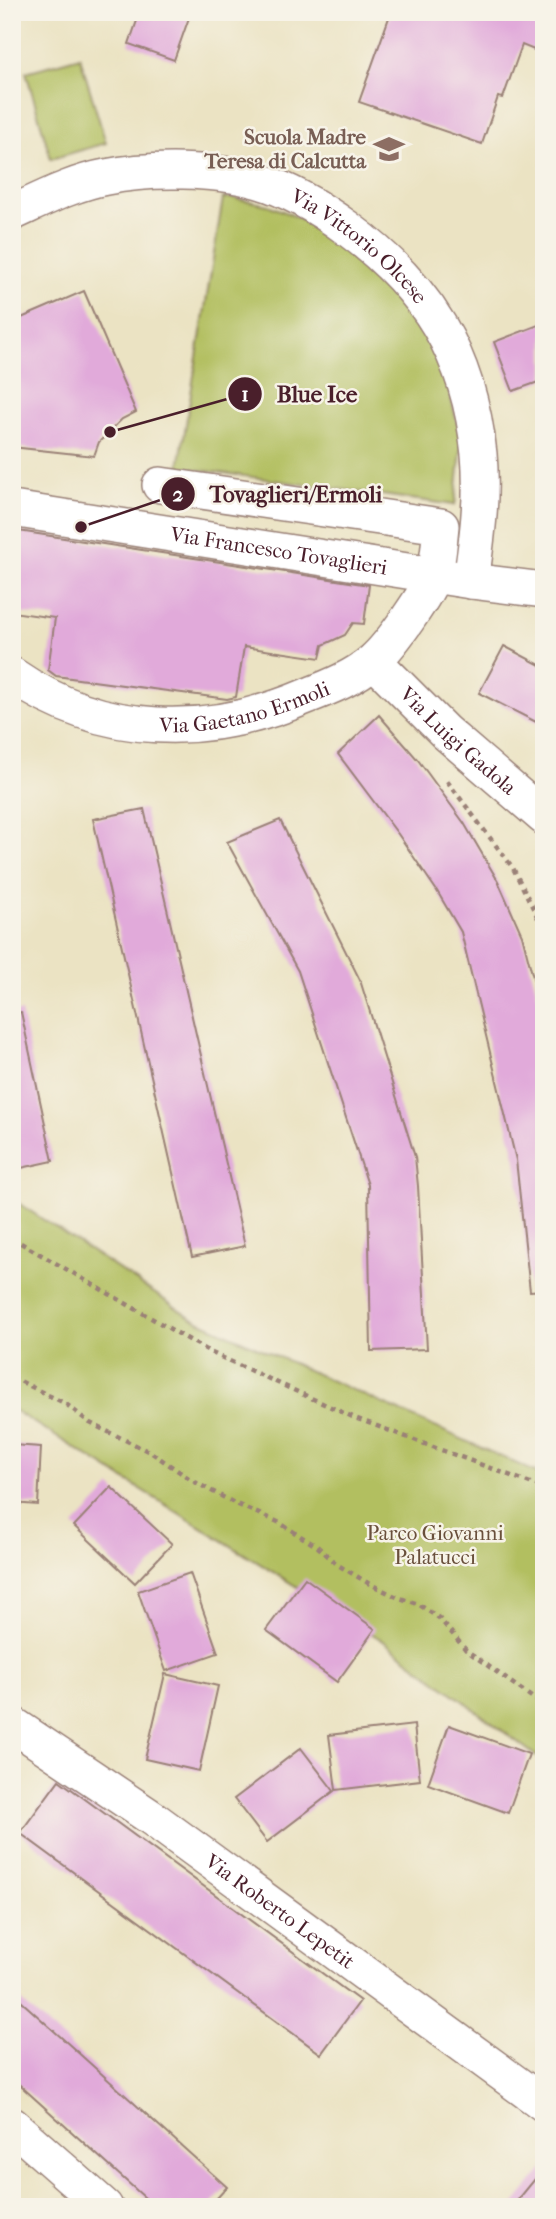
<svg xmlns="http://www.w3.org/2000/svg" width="556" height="2219" viewBox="0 0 556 2219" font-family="'IM FELL French Canon',serif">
<rect width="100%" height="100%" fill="#f7f3e8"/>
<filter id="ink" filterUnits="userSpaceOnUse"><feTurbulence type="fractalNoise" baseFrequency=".0143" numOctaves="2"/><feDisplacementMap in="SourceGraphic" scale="14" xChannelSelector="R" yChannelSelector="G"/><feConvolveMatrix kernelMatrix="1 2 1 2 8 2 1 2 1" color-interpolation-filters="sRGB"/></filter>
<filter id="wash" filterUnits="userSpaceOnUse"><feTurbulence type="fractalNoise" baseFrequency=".00686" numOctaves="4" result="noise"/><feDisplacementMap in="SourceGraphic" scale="28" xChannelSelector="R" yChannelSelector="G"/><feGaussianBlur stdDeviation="1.57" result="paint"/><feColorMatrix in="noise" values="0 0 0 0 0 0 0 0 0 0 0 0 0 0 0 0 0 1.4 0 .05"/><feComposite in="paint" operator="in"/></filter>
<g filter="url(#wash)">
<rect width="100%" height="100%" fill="#ebe3c3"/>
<path fill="#b2bf61" stroke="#7e6f46" stroke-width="2" d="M80,57L106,143L51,159L26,72Z
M223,198H234L268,205L309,222L355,252L390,284L418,323L446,379L462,442L455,505L179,467Z
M12,1199L192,1318L544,1476V1762L382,1640L12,1409Z"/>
<g id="blocks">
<path fill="#e1aada" d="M140,12H191L174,60L129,44Z
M391,12H544V54L522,45L503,98L498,97L482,144L359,102Z
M84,291L136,412L122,419L99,442L94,456L12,447V322Z
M544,323V380L513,391L494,342Z
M12,530L369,585L364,624L353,623L345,635L323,645L320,658L244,647L236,697L227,699L56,676L48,670L55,618L12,612Z
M504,646L544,667V726L479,693Z
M379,715L418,760L464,823L498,881L522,935L544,1020V1290L530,1291L516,1160L461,932L437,891L398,834L338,754Z
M144,809L245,1246L192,1257L93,819Z
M280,820L360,980L415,1157L418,1186L427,1349L371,1351L368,1185L298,971L227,842Z
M21,1012L53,1161L12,1170V1013Z
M12,1445L41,1447L38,1505L12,1503Z
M111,1487L172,1544L135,1583L74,1526Z
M190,1573L218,1653L166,1671L138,1591Z
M305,1578L375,1629L337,1682L266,1630Z
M165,1674L218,1686L199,1771L145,1759Z
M414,1725L420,1780L336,1790L329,1735Z
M449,1725L529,1754L508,1813L428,1784Z
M301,1748L334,1791L267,1842L234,1799Z
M59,1780L360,2001L321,2054L20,1833Z
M12,1993L227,2187L209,2207H155L12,2078Z
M544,2168V2207H512Z"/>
</g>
</g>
<g filter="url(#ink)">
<use href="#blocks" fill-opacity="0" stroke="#9a8177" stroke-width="2"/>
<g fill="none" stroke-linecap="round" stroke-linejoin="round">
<g stroke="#9a8177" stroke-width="38">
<g id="minor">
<path id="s1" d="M12,213C43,199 73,183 106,177C150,168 216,169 259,181C290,190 321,209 347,228C427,287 469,354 479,454C483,497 477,539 471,581"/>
<path id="s2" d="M12,509L471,581L544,590"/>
<path id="s3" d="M374,661L445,732L544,817"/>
<path id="s4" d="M12,675C103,738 209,738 307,696C330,687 355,677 373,661C386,650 397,634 407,620C416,607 429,589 434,574C439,559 439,542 441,526L160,485"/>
<path id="s5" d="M12,1724L152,1818L544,2104"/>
<path d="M12,2125L105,2207"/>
</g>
</g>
<path stroke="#9a8177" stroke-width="4.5" stroke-dasharray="5 5" stroke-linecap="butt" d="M447,781L513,868L544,930
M12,1238L212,1353L355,1418L544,1488
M12,1377L66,1404L90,1423L152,1453L193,1481L236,1504L278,1522L318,1547L338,1565L368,1583L397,1597L418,1604L439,1618L466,1650L544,1706"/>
<use href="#minor" stroke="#fff" stroke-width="35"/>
</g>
</g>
<defs>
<g id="school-bare" transform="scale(2.415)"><path d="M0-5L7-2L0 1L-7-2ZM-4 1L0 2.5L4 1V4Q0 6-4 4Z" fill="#8d6e63" stroke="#f7f3e8" stroke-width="2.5" paint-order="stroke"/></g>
</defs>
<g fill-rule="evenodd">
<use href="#school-bare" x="389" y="149"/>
</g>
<g text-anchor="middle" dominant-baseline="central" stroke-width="5" stroke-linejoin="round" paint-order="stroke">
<g font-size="21" font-weight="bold" fill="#785e54" stroke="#f7f3e8" text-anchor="end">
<text x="366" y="137">Scuola Madre<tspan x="366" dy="24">Teresa di Calcutta</tspan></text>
</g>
<g font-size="21" fill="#4a1f2b" stroke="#f7f3e8">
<text stroke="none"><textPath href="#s1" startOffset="376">Via Vittorio Olcese</textPath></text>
<text stroke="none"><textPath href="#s2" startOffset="270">Via Francesco Tovaglieri</textPath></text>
<text stroke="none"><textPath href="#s4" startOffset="245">Via Gaetano Ermoli</textPath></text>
<text stroke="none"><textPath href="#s3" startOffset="116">Via Luigi Gadola</textPath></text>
<text stroke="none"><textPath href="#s5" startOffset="327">Via Roberto Lepetit</textPath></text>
</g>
<g font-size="21" fill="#694f3b" stroke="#f7f3e8">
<text x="435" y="1533">Parco Giovanni<tspan x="435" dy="24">Palatucci</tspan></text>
</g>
</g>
<path fill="none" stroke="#4a1f2b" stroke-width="2.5" d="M110 432L245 394M81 527L178 494"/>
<g fill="#4a1f2b" stroke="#f7f3e8" stroke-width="2.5">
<circle cx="110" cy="432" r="7"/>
<circle cx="81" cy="527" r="7"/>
<circle cx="245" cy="394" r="18"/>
<circle cx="178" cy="494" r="18"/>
</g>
<g font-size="21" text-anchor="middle" font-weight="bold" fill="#fff">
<text x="245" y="401">1</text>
<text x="178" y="501">2</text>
</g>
<g font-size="23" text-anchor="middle" font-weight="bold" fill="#4a1f2b" stroke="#f7f3e8" stroke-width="5" stroke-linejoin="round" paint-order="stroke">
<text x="317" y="402">Blue Ice</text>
<text x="296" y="502">Tovaglieri/Ermoli</text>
</g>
<rect width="556" height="2219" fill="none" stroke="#f7f3e8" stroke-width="42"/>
</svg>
